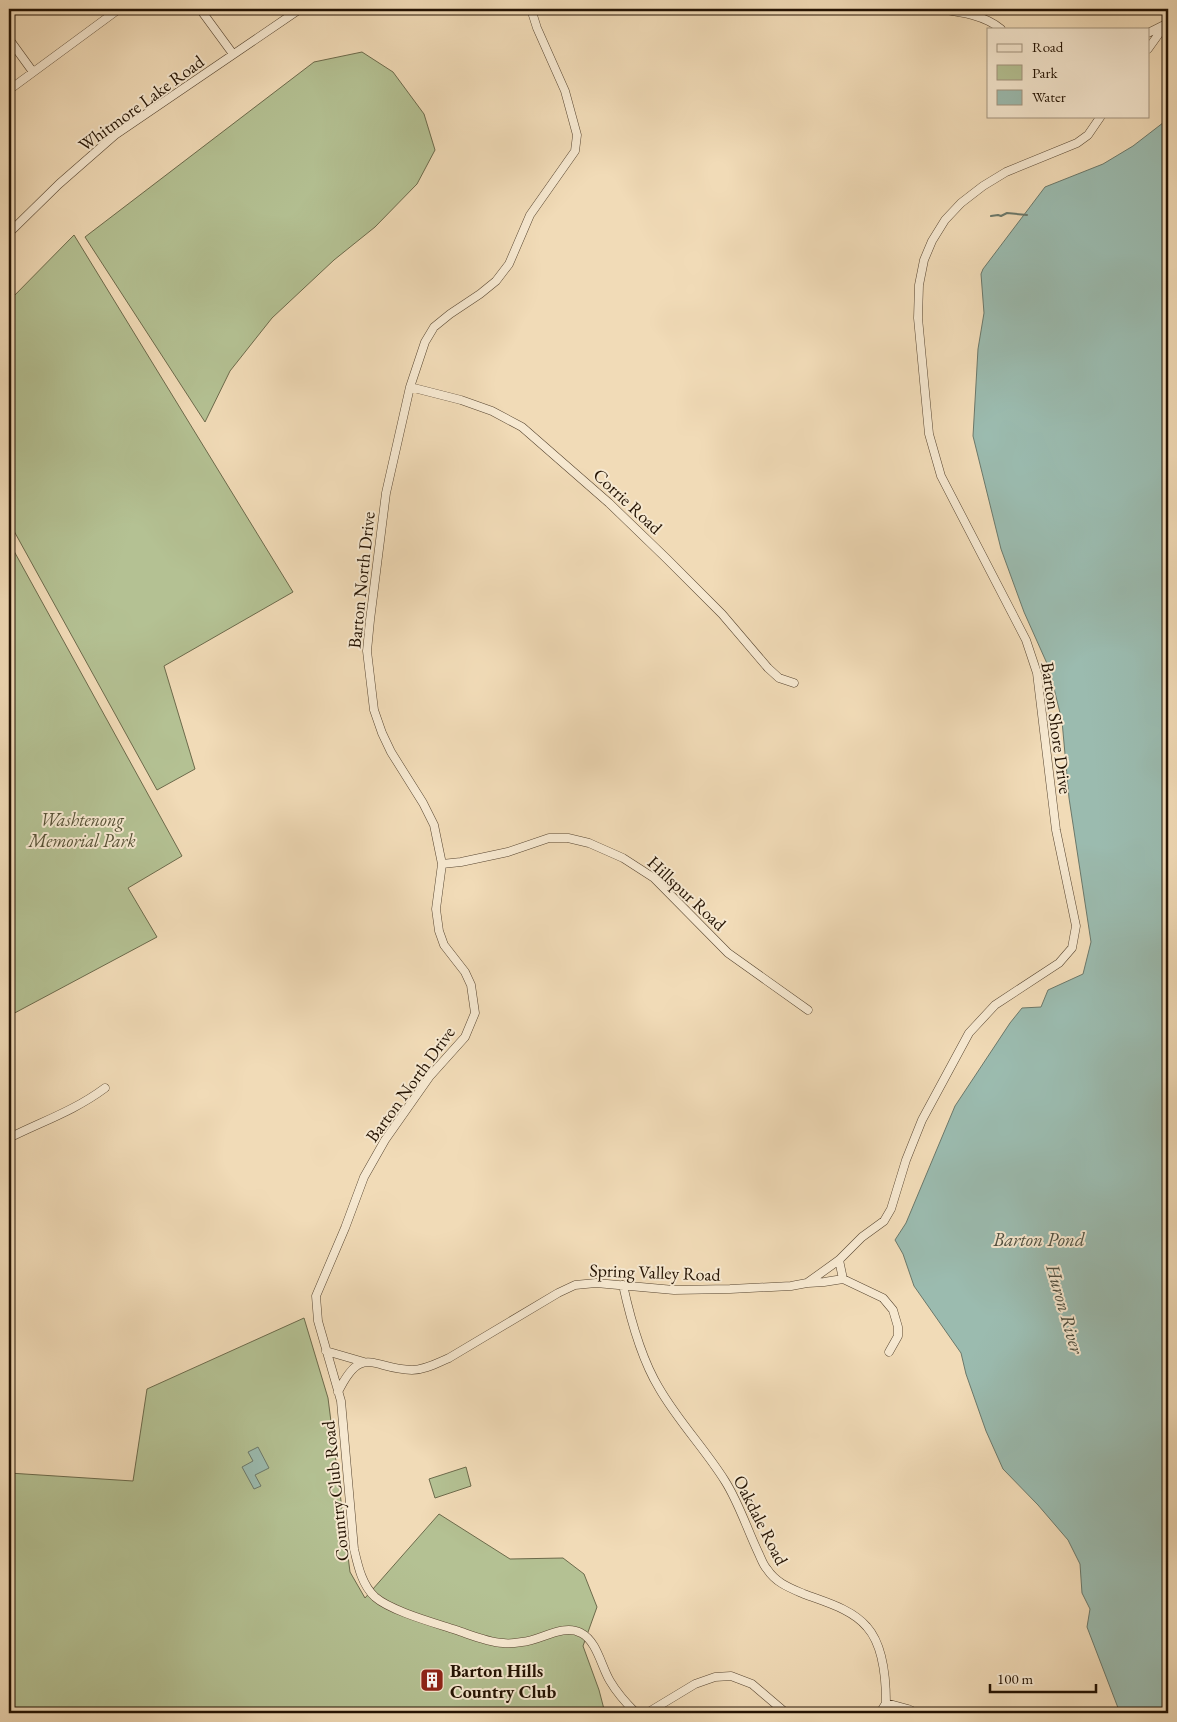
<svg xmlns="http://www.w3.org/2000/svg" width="1177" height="1722" viewBox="0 0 1177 1722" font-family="'EB Garamond',serif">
<rect width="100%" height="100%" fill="#f1dbb7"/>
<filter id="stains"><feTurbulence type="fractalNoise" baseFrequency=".004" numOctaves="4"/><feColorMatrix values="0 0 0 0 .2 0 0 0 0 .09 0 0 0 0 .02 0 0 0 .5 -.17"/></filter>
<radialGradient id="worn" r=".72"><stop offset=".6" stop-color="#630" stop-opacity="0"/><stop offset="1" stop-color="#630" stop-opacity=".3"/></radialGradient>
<path fill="#b4c193" stroke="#6c6a4b" d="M362,52L393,72L424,114L435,150L417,184L375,227L334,260L272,318L230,371L205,422L85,237L314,62Z
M74,235L293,592L164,666L195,769L157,790L9,522V301Z
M9,542L182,856L128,888L157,937L9,1016Z
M304,1318L328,1398L350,1572L365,1598L439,1514L510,1559L563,1558L584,1574L597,1607L583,1646L599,1690L605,1713H9V1473L133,1481L147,1389Z
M466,1467L471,1486L435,1498L429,1479Z"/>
<path fill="#9bbbaf" stroke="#6b786a" d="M1168,119V1377C1165,1393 1164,1409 1168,1424V1713H1120L1087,1627L1090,1609L1082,1593L1080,1564L1068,1540L1038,1505L1003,1469L986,1431L966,1374L961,1353L914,1286L903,1254L895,1240L906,1223L955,1106L1010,1023L1022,1008L1041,1007L1048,990L1083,974L1091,942L1069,798L1062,721L1049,668L1024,612L1001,549L973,436L978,349L984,313L981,274L983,269L1045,187L1103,164L1133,146Z
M258,1447L269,1468L255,1475L261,1486L254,1489L242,1467L253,1461L248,1452Z"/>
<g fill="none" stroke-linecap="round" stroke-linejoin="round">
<path stroke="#6b786a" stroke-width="2" d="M991,216L998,215L1001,216L1007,213L1027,215"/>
<g stroke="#574530" stroke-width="9">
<path id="minor" d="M200,9L233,54
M531,9L537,28L565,91L577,135L575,151L530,215L509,264L496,281L480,294L450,314L434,327L425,342L410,387L386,493L370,620L367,651L374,710L382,733L391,752L423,803L434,825L442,864L436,909L439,931L444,945L465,972L471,985L475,1013L465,1037L430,1076L385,1140L364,1177L345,1228L316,1296L318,1321L341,1401L354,1549C358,1566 362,1585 375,1597C391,1611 435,1623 456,1630C471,1635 487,1642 503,1643C509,1644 516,1643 522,1642C540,1641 563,1623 581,1633C597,1641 601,1666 610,1681C617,1693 626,1703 636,1713
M939,9C960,12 984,15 1001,29
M1148,33L1164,25
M9,39L33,72
M1148,49L1168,21
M9,90L119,9
M9,233L59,184L115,135L300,9
M410,387L461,400L492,411L522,427L609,503L667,559L722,614L768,668L779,678L794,683
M442,864L461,862L508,852L549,838H568L589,843L623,858L654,878L728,953L808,1010
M9,1138C43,1121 74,1111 105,1088
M808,1283L824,1282L843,1279
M623,1285C630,1317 642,1360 659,1388C678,1421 705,1449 725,1481C739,1503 747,1529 758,1552C761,1558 763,1565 767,1569C776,1583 790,1588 804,1594C825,1602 852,1609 867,1627C883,1645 886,1679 886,1703L908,1709L917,1713
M326,1351L364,1362
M889,1352L898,1336V1327L893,1310L883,1298L843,1279L839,1260L862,1237L884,1221L891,1209L906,1160L922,1120L969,1033L995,1005L1059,963L1072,948L1076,926L1056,830L1037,673L1026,640L941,476L929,434L918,318L919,285L924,260L932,241L945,220L961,203L983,186L1006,172L1077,143L1088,135L1101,116
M338,1392C362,1343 372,1369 412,1370C425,1370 437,1363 449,1358L558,1293L575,1285L596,1283L674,1290L730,1289L791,1286L807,1283L839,1260
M647,1713L695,1684L715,1677L731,1676L752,1684L786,1713
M880,1713L886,1703"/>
</g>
<use href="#minor" stroke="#f6e8d0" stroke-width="8"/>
</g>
<defs>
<g id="building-square" transform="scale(1.25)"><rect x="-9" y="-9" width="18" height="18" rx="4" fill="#8f2418" stroke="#f6e8d0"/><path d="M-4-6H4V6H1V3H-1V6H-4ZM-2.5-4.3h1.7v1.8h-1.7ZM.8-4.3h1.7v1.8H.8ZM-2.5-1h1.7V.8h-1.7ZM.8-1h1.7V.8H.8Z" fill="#fff"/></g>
</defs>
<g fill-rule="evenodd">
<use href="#building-square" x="432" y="1680"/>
</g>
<g text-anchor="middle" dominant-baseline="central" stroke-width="4" stroke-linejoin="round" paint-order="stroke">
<g font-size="18" fill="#241303" stroke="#f6e8d0">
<text transform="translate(141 103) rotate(-36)">Whitmore Lake Road</text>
<text transform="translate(628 501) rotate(43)">Corrie Road</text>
<text transform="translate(361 580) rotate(-84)">Barton North Drive</text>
<text transform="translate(1057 728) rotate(82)">Barton Shore Drive</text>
<text transform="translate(687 893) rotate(43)">Hillspur Road</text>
<text transform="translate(410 1084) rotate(-54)">Barton North Drive</text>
<text transform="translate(655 1272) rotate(2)">Spring Valley Road</text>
<text transform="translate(335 1491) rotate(-96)">Country Club Road</text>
<text transform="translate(761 1520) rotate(63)">Oakdale Road</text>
</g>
<g font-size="18" font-style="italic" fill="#565035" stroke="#f6e8d0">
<text x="82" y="819">Washtenong<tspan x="82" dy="21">Memorial Park</tspan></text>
</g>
<g font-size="18" font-weight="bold" fill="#241303" stroke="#f6e8d0" text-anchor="start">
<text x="450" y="1670">Barton Hills<tspan x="450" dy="21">Country Club</tspan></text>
</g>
<g font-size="19" font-style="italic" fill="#4e4e3f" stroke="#f6e8d0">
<text x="1039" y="1239">Barton Pond</text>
<text transform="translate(1065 1309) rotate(74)">Huron River</text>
</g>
</g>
<rect width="1177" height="1722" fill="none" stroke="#f1dbb7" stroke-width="30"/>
<rect x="10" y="10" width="1157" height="1702" fill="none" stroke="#241303" stroke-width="2.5"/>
<rect x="15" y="15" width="1147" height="1692" fill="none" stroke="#241303"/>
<rect x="987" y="28" width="162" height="90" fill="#f6e8d0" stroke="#a2937e"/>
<rect x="997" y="44" width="25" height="8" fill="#f6e8d0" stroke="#a2937e"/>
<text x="1032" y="52" font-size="15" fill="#241303">Road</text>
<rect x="997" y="65" width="25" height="15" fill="#b4c193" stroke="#a2937e"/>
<text x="1032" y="78" font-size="15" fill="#241303">Park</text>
<rect x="997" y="90" width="25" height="15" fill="#9bbbaf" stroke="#a2937e"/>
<text x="1032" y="102" font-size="15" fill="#241303">Water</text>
<path d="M990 1684v8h106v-8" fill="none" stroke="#241303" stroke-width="2.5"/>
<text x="997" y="1684" font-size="15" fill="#241303" stroke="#f6e8d0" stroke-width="4" paint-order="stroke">100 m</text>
<rect width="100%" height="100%" filter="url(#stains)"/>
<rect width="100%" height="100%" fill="url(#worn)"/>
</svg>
